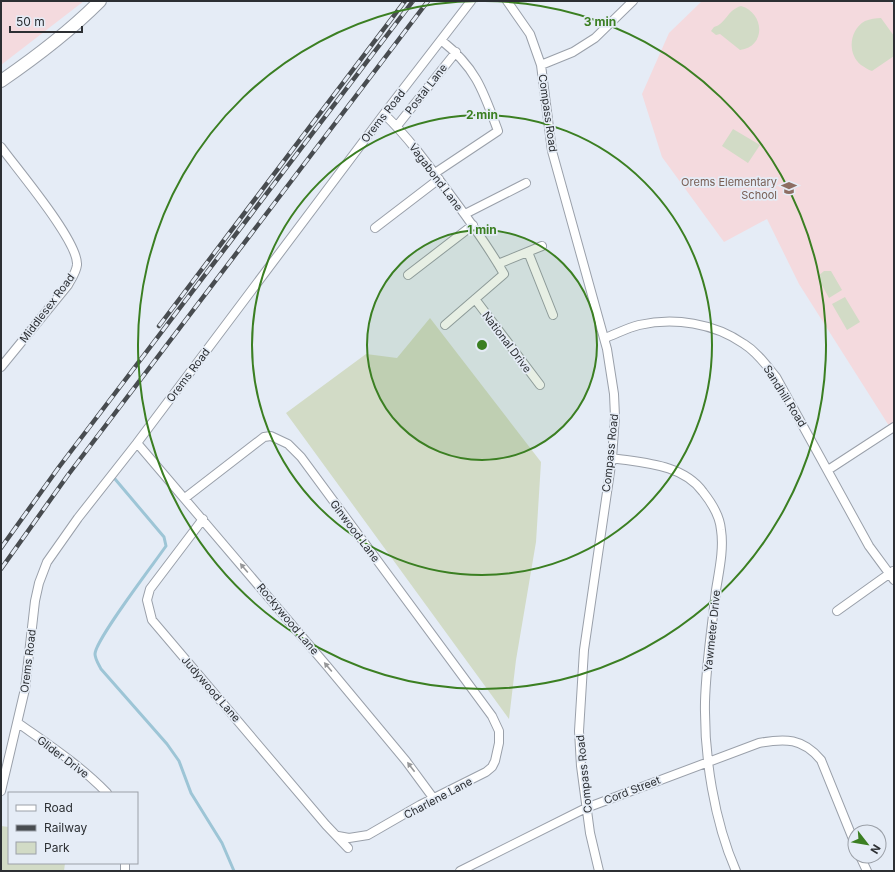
<svg xmlns="http://www.w3.org/2000/svg" width="895" height="872" viewBox="0 0 895 872" font-family="Inter,sans-serif">
<rect width="100%" height="100%" fill="#e5ecf6"/>
<path fill="#f4dade" d="M1,1H84L1,65Z
M702,1H890L894,6V427L891,429L799,284L767,219L724,242L662,157L642,94L669,33Z"/>
<path fill="#d2dbc6" d="M741,6C765,13 766,47 740,50L720,34L716,35L711,31L714,27C726,24 727,10 741,6Z
M881,18L894,36V56L872,71C868,70 865,67 861,65C847,54 849,30 865,21C870,19 876,18 881,18Z
M733,129L760,145L748,163L722,146Z
M824,271H831L842,290L829,298L818,278V276Z
M845,297L860,322L847,330L832,304Z
M430,318L541,462L536,542L516,660L509,719L286,413L366,354L397,358Z
M1,826L9,827V863H65L64,871H1Z"/>
<g fill="none" stroke-linecap="round" stroke-linejoin="round">
<path stroke="#9dc5d6" stroke-width="3" d="M115,479L164,537L166,546C155,562 95,640 95,654C95,659 99,665 101,669L167,744L179,761L191,793L222,843L234,871"/>
<g stroke="#9aa0aa" stroke-width="10">
<path id="minor" d="M507,1L530,34L541,65L552,151L607,349L614,394L615,417L612,458L584,650L579,731L581,766L590,833L599,871
M541,65L573,52L595,38L633,1
M384,114C407,136 427,163 446,189C467,217 487,244 504,274L445,325
M397,126L456,52
M1,147C17,169 79,242 77,265C76,273 71,279 68,285L1,367
M435,173L498,131C483,90 476,68 441,40
M465,214L526,183
M375,228L439,179
M528,252L553,315
M498,264L542,246
M408,275L473,225
M475,299L540,385
M605,338C616,334 627,328 639,325C674,317 714,323 744,344C757,352 766,365 776,377L869,546L894,580
M137,443L327,666L406,761L434,799
M612,458C643,463 683,464 703,492C711,502 720,517 721,530C724,549 719,571 716,590C712,627 706,664 705,702C704,756 714,821 736,871
M828,470L894,427
M185,498L264,437L271,436L288,444L301,457L492,716L499,731V743L495,761L492,767L486,772L420,805L368,835L349,838L338,836
M203,519L150,589L147,600L152,620L326,825L348,848
M837,611L893,571
M18,723C49,745 81,766 107,793
M1,791L25,689L35,601L39,583L47,562L78,518L137,443L384,114L471,1
M860,856L867,871
M125,871V863
M460,871L586,808L759,743C785,738 803,738 821,760L855,844"/>
</g>
<g stroke="#9aa0aa" stroke-width="14">
<path id="secondary" d="M1,81C36,57 70,31 100,1"/>
</g>
<use href="#minor" stroke="#fff" stroke-width="8"/>
<use href="#secondary" stroke="#fff" stroke-width="12"/>
<g stroke="#484c50" stroke-width="4.5">
<path id="rail" d="M159,326L405,1
M1,548L59,467L413,1
M1,569L68,475L428,1"/>
</g>
<use href="#rail" stroke="#e5ecf6" stroke-width="3" stroke-dasharray="9" stroke-linecap="butt"/>
</g>
<defs><path id="oneway-solid" d="M-6-.8H1V-3.2L6.5 0L1 3.2V.8H-6Z"/></defs>
<g fill="#969799">
<use href="#oneway-solid" transform="translate(244 568) rotate(-130)"/>
<use href="#oneway-solid" transform="translate(328 667) rotate(-130)"/>
<use href="#oneway-solid" transform="translate(411 767) rotate(-127)"/>
</g>
<circle cx="482" cy="345" r="115" fill="#3b7f22" fill-opacity=".12"/>
<g fill="none" stroke="#3b7f22" stroke-width="2">
<circle cx="482" cy="345" r="115"/>
<circle cx="482" cy="345" r="230"/>
<path d="M485 1A344 344 0 1 1 479 1"/>
</g>
<defs>
<g id="school-bare" transform="scale(1.2)"><path d="M0-5L7-2L0 1L-7-2ZM-4 1L0 2.5L4 1V4Q0 6-4 4Z" fill="#8d6e63" stroke="#e5ecf6" stroke-width="2.5" paint-order="stroke"/></g>
</defs>
<g fill-rule="evenodd">
<use href="#school-bare" x="789" y="188"/>
</g>
<g text-anchor="middle" dominant-baseline="central" stroke-width="3.5" stroke-linejoin="round" paint-order="stroke">
<g font-size="11" fill="#2c2f33" stroke="#e5ecf6">
<text transform="translate(426 89) rotate(-52)">Postal Lane</text>
<text transform="translate(548 113) rotate(82)">Compass Road</text>
<text transform="translate(383 116) rotate(-52)">Orems Road</text>
<text transform="translate(436 177) rotate(53)">Vagabond Lane</text>
<text transform="translate(47 308) rotate(-53)">Middlesex Road</text>
<text transform="translate(507 342) rotate(53)">National Drive</text>
<text transform="translate(188 375) rotate(-53)">Orems Road</text>
<text transform="translate(785 396) rotate(58)">Sandhill Road</text>
<text transform="translate(610 453) rotate(-84)">Compass Road</text>
<text transform="translate(355 531) rotate(53)">Ginwood Lane</text>
<text transform="translate(288 619) rotate(50)">Rockywood Lane</text>
<text transform="translate(712 631) rotate(-84)">Yawmeter Drive</text>
<text transform="translate(28 661) rotate(-83)">Orems Road</text>
<text transform="translate(211 689) rotate(49)">Judywood Lane</text>
<text transform="translate(63 757) rotate(37)">Glider Drive</text>
<text transform="translate(584 774) rotate(-96)">Compass Road</text>
<text transform="translate(632 790) rotate(-21)">Cord Street</text>
<text transform="translate(438 798) rotate(-28)">Charlene Lane</text>
</g>
<g font-size="11" fill="#785e54" stroke="#e5ecf6" text-anchor="end">
<text x="777" y="182">Orems Elementary<tspan x="777" dy="13">School</tspan></text>
</g>
</g>
<circle cx="482" cy="345" r="6" fill="#3b7f22" stroke="#e5ecf6" stroke-width="2"/>
<g font-size="12" text-anchor="middle" font-weight="bold" fill="#3b7f22" stroke="#e5ecf6" stroke-width="3.5" stroke-linejoin="round" paint-order="stroke">
<text x="600" y="26">3 min</text>
<text x="482" y="119">2 min</text>
<text x="482" y="234">1 min</text>
</g>
<rect width="895" height="872" fill="none" stroke="#2c2f33" stroke-width="4"/>
<rect x="8" y="792" width="130" height="72" fill="#e5ecf6" stroke="#9ba0a8"/>
<rect x="16" y="805" width="20" height="6" fill="#ffffff" stroke="#9ba0a8"/>
<text x="44" y="812" font-size="12" fill="#2c2f33">Road</text>
<rect x="16" y="825" width="20" height="6" fill="#484c50" stroke="#9ba0a8"/>
<text x="44" y="832" font-size="12" fill="#2c2f33">Railway</text>
<rect x="16" y="842" width="20" height="12" fill="#d2dbc6" stroke="#9ba0a8"/>
<text x="44" y="852" font-size="12" fill="#2c2f33">Park</text>
<g transform="translate(867 844) rotate(121)"><circle r="19" fill="#e5ecf6" stroke="#9ba0a8"/>
<path d="M0-3L7 15L0 10L-7 15Z" fill="#3b7f22"/>
<text y="-6" font-size="11" font-weight="bold" text-anchor="middle" fill="#2c2f33">N</text>
</g>
<path d="M10 26v6h72v-6" fill="none" stroke="#2c2f33" stroke-width="2"/>
<text x="16" y="26" font-size="12" fill="#2c2f33" stroke="#e5ecf6" stroke-width="3" paint-order="stroke">50 m</text>
</svg>
